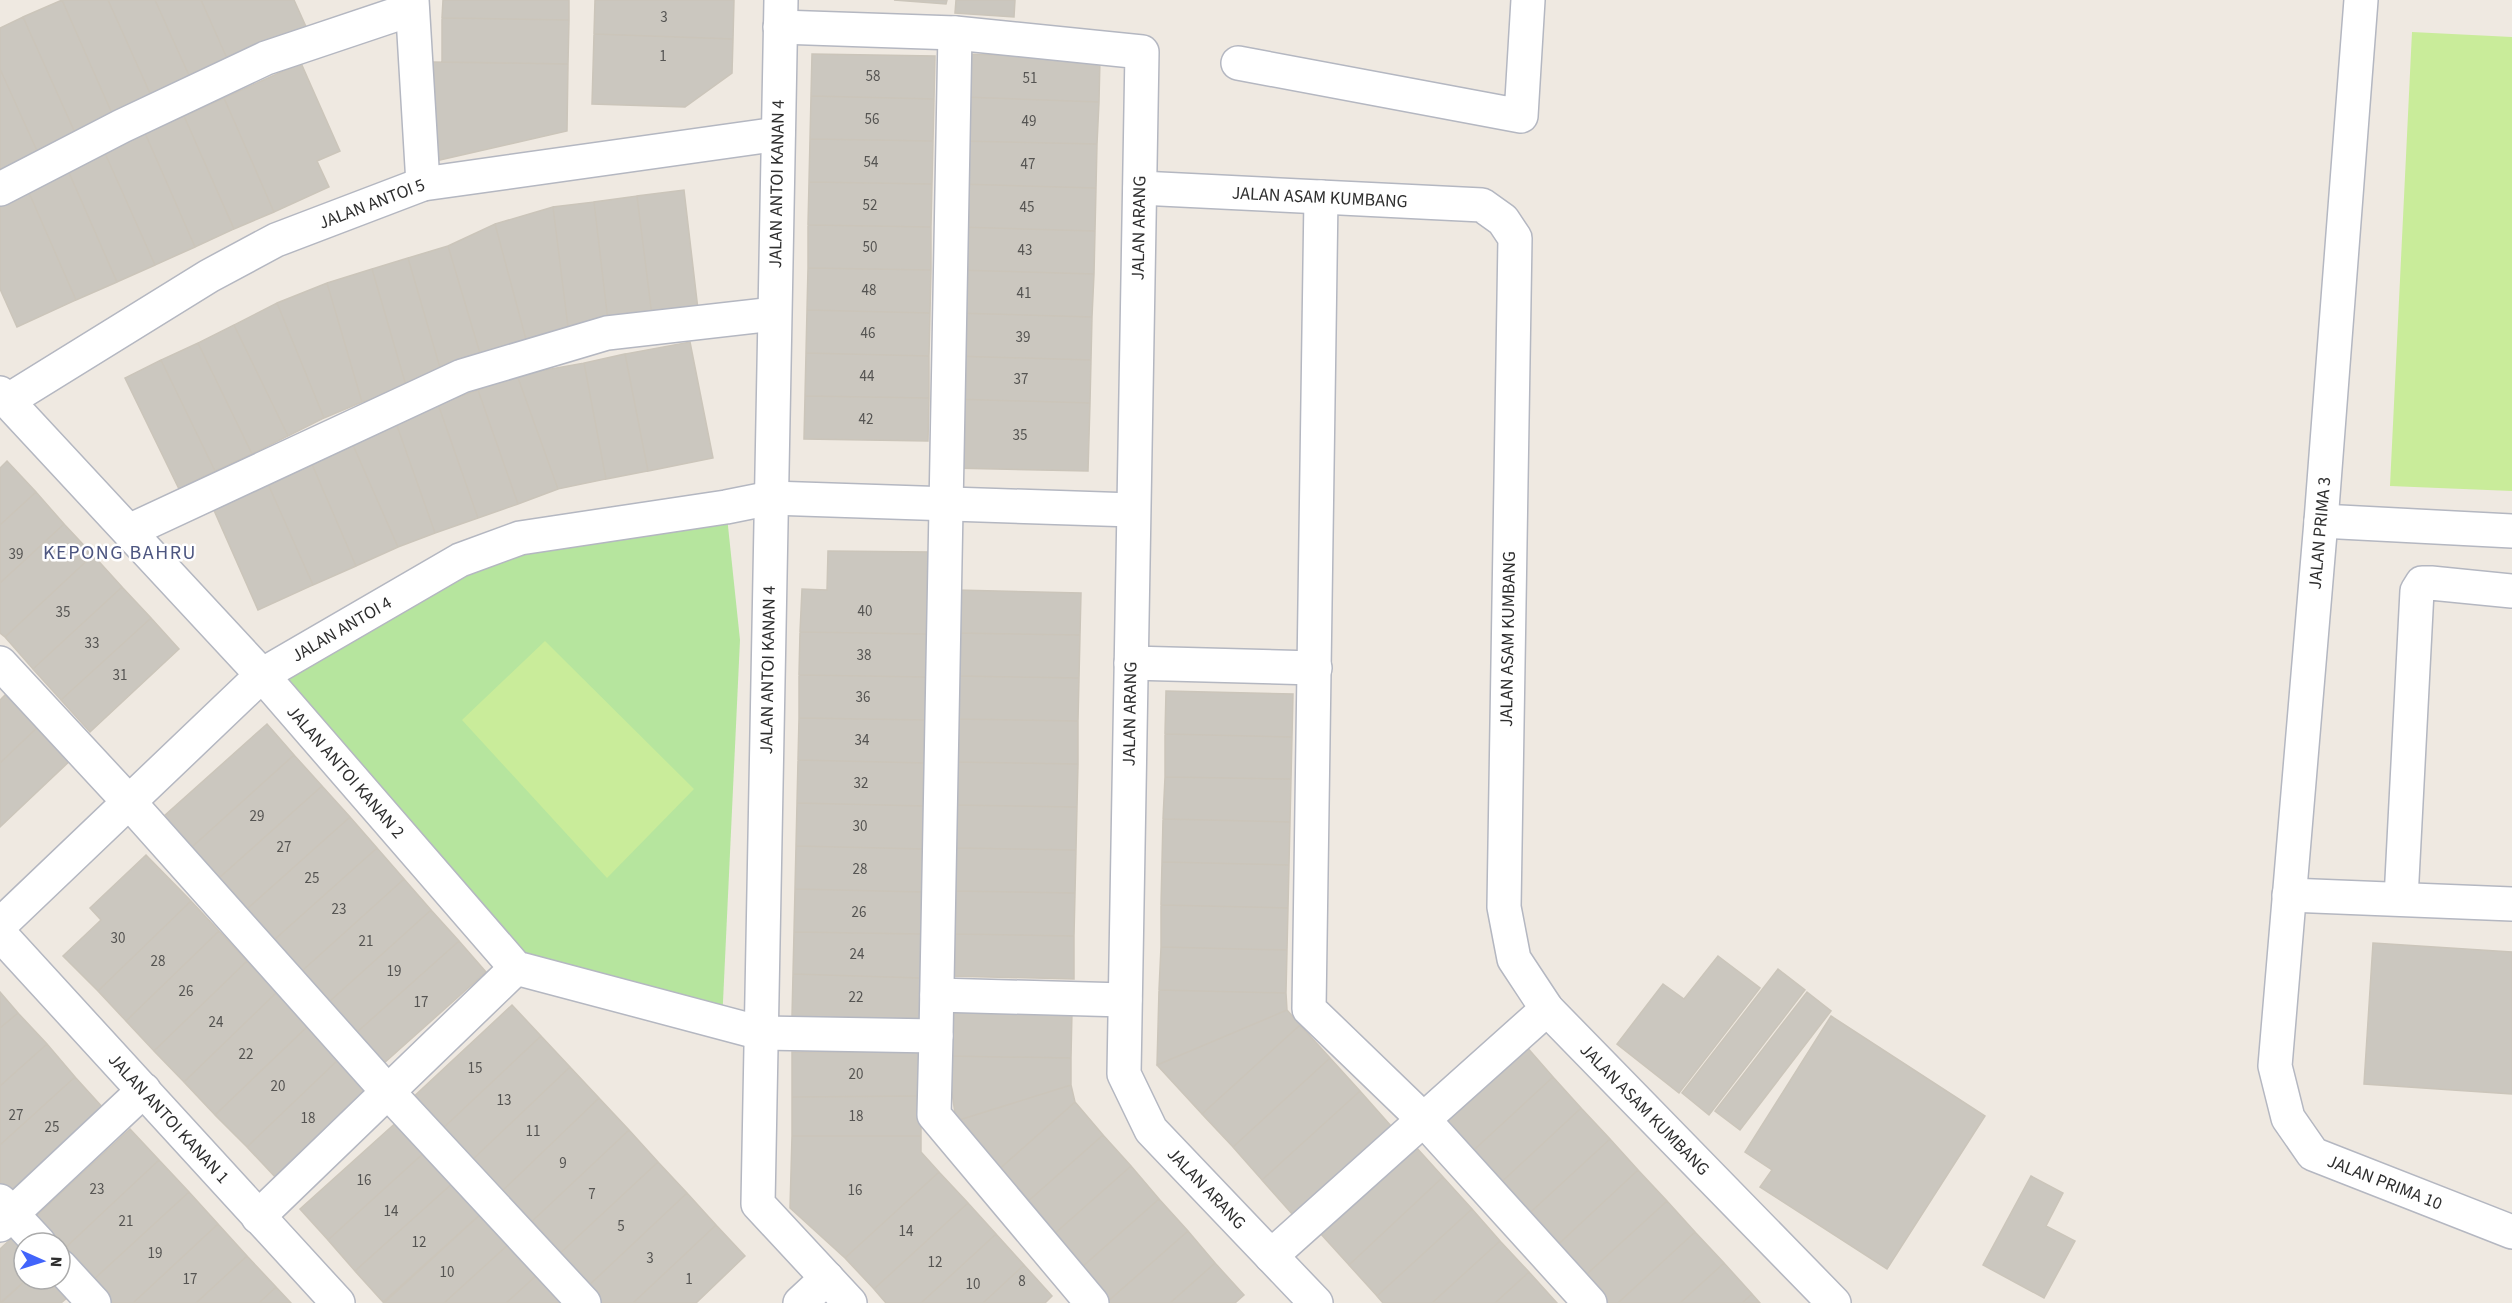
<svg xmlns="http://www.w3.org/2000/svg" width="2512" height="1303" viewBox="0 0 2512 1303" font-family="'Source Sans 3',sans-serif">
<rect width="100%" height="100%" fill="#efe9e1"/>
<path fill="#b6e59e" d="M726,507L740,640L722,1023L516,968L262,675L460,560Z"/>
<path fill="#c9ec9a" d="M2412,32L2512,37V491L2390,486Z
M545,641L694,789L607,878L462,720Z"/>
<path fill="#cbc7bf" stroke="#cbc5ba" stroke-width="1.5" d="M62,0L114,118L76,135L23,17Z
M62,0H108L153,100L114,118Z
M108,0H155L192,82L153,100Z
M155,0H201L230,65L192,82Z
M201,0H294L307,29L230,65Z
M443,0H569V20L442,18Z
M595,0H734L733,39L594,34Z
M894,0H947L946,4Z
M956,0H1015L1014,17L955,13Z
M23,17L76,135L38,153L0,69V28Z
M442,18L569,20L568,64L442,62Z
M594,34L733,39L732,73L685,107L592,104Z
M812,54L935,56L934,99L811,96Z
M962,54L1100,58L1099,102L961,97Z
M432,62L568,64L567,131L431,162Z
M301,63L340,151L317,161L329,187L274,212L224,98Z
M0,69L38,153L0,170Z
M811,96L934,99L933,141L810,139Z
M961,97L1099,102L1097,144L960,141Z
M224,98L274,212L234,229L184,116Z
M184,116L234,229L195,247L145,133Z
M145,133L195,247L155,265L104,151Z
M810,139L933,141L932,184L809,182Z
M960,141L1097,144L1096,188L958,184Z
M104,151L155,265L117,282L67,168Z
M67,168L117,282L76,300L26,186Z
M809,182L932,184L931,227L808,225Z
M958,184L1096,188L1095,231L957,227Z
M26,186L76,300L17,327L0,289V198Z
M684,190L699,318L653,324L637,196Z
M637,196L653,324L609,330L594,202Z
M594,202L609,330L569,335L553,207Z
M553,207L569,335L528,347L495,224Z
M495,224L528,347L482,360L448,246Z
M808,225L931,227V270L808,268Z
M957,227L1095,231L1094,274L956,270Z
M448,246L482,360L443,378L408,258Z
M408,258L443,378L407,389L372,269Z
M808,268L931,270L930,313L807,310Z
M372,269L407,389L362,402L327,283Z
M956,270L1094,274L1092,317L955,313Z
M327,283L362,402L324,418L277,303Z
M277,303L324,418L288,436L234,325Z
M807,310L930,313L929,356L806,353Z
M955,313L1092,317L1091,360L953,356Z
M234,325L288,436L252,454L198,343Z
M690,342L713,458L648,471L625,354Z
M198,343L252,454L215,471L161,360Z
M806,353L929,356V398L805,396Z
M625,354L648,471L606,479L584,363Z
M953,356L1091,360L1090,403L952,399Z
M161,360L215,471L179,489L125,378Z
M584,363L606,479L558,489L517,375Z
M517,375L558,489L518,504L478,390Z
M478,390L518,504L478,518L438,404Z
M805,396L929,398L928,441L804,439Z
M952,399L1090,403L1088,471L950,468Z
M438,404L478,518L435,533L395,420Z
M395,420L435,533L398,547L349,436Z
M349,436L398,547L356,566L308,455Z
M308,455L356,566L313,585L264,475Z
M7,461L36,492L0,525V468Z
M264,475L313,585L258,610L209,499Z
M36,492L64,524L0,583V525Z
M64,524L93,555L5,637L0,633V583Z
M828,551L930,552L928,634L800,632L802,589L827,590Z
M93,555L122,587L33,669L5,637Z
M122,587L151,618L61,700L33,669Z
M956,590L1081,593L1080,635L955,633Z
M151,618L179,649L90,732L61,700Z
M800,632L928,634L927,677L799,675Z
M955,633L1080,635L1079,678L955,676Z
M799,675L927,677L926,720L799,718Z
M955,676L1079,678L1078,721L954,719Z
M11,689L43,722L0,763V700Z
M1166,691L1293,694L1292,737L1165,734Z
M799,718L926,720V763L798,760Z
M954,719L1078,721V764L953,762Z
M43,722L75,756L0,827V763Z
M267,724L294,755L192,847L164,816Z
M1165,734L1292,737L1291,779L1165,777Z
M294,755L322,786L219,878L192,847Z
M798,760L926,763L925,806L797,803Z
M953,762L1078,764L1077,807L953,805Z
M1165,777L1291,779L1290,822L1163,819Z
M322,786L350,817L247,909L219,878Z
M797,803L925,806L924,849L796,846Z
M953,805L1077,807L1076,850L952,848Z
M350,817L377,848L274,940L247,909Z
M1163,819L1290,822L1289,865L1162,862Z
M796,846L924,849L923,892L795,889Z
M377,848L404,879L302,971L274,940Z
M952,848L1076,850L1075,893L951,891Z
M146,855L191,901L98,991L63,956L101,920L90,908Z
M1162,862L1289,865L1288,908L1161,905Z
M404,879L431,910L329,1002L302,971Z
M795,889L923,892L921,934L794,932Z
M951,891L1075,893L1074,936L950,934Z
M191,901L219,931L126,1021L98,991Z
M1161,905L1288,908L1287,950L1161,947Z
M431,910L459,941L356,1033L329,1002Z
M219,931L247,961L154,1051L126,1021Z
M794,932L921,934V978L793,974Z
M950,934L1074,936V979L949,976Z
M459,941L486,972L383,1064L356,1033Z
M2373,943L2512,952V1094L2364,1084Z
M1161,947L1287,950L1286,993L1159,990Z
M1718,956L1760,988L1679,1093L1617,1044L1663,984L1684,999Z
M247,961L277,992L184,1082L154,1051Z
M1778,969L1805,990L1709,1115L1682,1093Z
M793,974L921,978L920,1020L792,1017Z
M1159,990L1286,993L1287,1010L1157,1065Z
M0,992L18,1013L0,1028Z
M277,992L309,1025L215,1115L184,1082Z
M1807,992L1831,1011L1740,1130L1715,1111Z
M512,1005L541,1036L438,1133L409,1101Z
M948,1009L1072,1011L1071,1058L947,1056Z
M1287,1010L1300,1025L1202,1114L1157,1065Z
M18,1013L47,1044L0,1086V1028Z
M1831,1016L1985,1116L1887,1269L1760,1187L1772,1170L1745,1152Z
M309,1025L340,1058L247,1147L215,1115Z
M1300,1025L1330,1058L1233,1147L1202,1114Z
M541,1036L570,1067L468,1164L438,1133Z
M47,1044L75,1077L0,1145V1086Z
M1525,1045L1553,1077L1463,1160L1435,1129Z
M792,1052H920L921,1096L792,1097Z
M947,1056L1071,1058V1085L956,1121Z
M340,1058L370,1089L277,1179L247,1147Z
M1330,1058L1360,1091L1262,1180L1233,1147Z
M570,1067L599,1098L497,1196L468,1164Z
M75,1077L104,1109L7,1195L0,1187V1145Z
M1553,1077L1581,1108L1492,1191L1463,1160Z
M1071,1085L1075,1102L988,1179L956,1121Z
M1360,1091L1391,1126L1293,1215L1262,1180Z
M921,1096V1136H792V1097Z
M599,1098L629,1130L526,1227L497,1196Z
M1075,1102L1103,1135L1017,1211L988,1179Z
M1581,1108L1610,1139L1520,1222L1492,1191Z
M400,1119L427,1150L328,1240L300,1209Z
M130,1129L159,1160L63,1250L60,1243H57L34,1218Z
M629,1130L658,1162L555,1258L526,1227Z
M1103,1135L1131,1166L1044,1243L1017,1211Z
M792,1136H921V1152L939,1172L845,1258L790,1208Z
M1610,1139L1638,1170L1549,1253L1520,1222Z
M1415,1146L1443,1177L1349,1265L1320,1233Z
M427,1150L455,1181L355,1271L328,1240Z
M159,1160L189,1192L92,1281L63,1250Z
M658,1162L687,1193L584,1290L555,1258Z
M1131,1166L1159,1199L1073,1275L1044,1243Z
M1638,1170L1667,1201L1576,1284L1549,1253Z
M939,1172L968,1203L874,1289L845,1258Z
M2031,1176L2063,1193L2046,1226L2075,1241L2044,1298L1983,1265Z
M1443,1177L1472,1209L1377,1296L1349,1265Z
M455,1181L483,1212L383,1302L355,1271Z
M189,1192L218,1224L133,1303H113L92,1281Z
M687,1193L716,1225L633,1303H596L584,1290Z
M1159,1199L1188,1231L1106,1303L1073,1275Z
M1667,1201L1695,1232L1618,1303H1594L1576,1284Z
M968,1203L996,1234L921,1303H886L874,1289Z
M1472,1209L1500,1241L1432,1303H1383L1377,1296Z
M483,1212L510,1243L444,1303H384Z
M218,1224L247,1256L196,1303H133Z
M716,1225L745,1256L696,1303H633Z
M1188,1231L1215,1263L1170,1303H1106Z
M1695,1232L1724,1263L1680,1303H1618Z
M996,1234L1024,1265L983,1303H921Z
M14,1236L24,1248V1279H27L0,1303V1249Z
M1500,1241L1529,1272L1495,1303H1432Z
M510,1243L538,1274L506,1303H444Z
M247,1256L276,1287L259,1303H196Z
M1215,1263L1244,1295L1235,1303H1170Z
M1724,1263L1752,1294L1742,1303H1680Z
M1024,1265L1052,1296L1045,1303H983Z
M1529,1272L1557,1303H1495Z
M538,1274L564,1303H506Z
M27,1279H52L68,1297L61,1303H1Z
M276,1287L291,1303H259Z
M1752,1294L1760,1303H1742Z"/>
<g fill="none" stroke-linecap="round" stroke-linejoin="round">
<g stroke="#b4b7c1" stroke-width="36">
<g id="minor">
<path d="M412,0L423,184"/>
<path d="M781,0L758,1204L850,1303"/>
<path id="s1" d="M2361,0L2321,521L2275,1066L2288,1118L2313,1154L2512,1232"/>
<path id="s2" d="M780,27L955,33L1142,52L1124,1074L1151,1130L1316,1303"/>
<path d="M1238,63L1521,116L1528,0"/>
<path id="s3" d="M1140,188L1482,205L1503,220L1515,238L1504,907L1514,959L1547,1009L1834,1303"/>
<path d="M0,189L122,126L266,58L412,9"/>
<path d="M1321,197L1309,1009L1423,1119L1590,1303"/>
<path id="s4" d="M0,393L262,675L516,968L761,1033L936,1036L934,1115L1092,1303"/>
<path id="s5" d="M7,401L209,276L276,240L423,184L778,134"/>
<path d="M2321,521L2512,531"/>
<path d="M129,531L462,376L607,333L774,314"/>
<path d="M0,663L129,802L388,1092L584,1303"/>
<path d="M1131,663L1315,668"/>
<path d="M2289,895L2512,904"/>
<path d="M2401,899L2417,591L2422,583H2431L2512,591"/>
<path id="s6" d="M0,925L262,675L460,560L520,538L726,507L771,498L1133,510"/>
<path id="s7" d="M0,934L338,1303"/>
<path d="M937,995L1125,1000"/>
<path d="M936,1036L955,33"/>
<path d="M0,1201L39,1243"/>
<path d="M258,1217L516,968"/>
<path d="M0,1225L144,1090"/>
<path d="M1271,1256L1547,1009"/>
<path d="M60,1266L94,1303"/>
<path d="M800,1303L827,1278"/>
</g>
</g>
<use href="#minor" stroke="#fff" stroke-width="33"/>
</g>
<g text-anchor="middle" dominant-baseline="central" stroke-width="5" stroke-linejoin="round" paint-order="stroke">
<g font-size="15" fill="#555452">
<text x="664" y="17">3</text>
<text x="663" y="56">1</text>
<text x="873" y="76">58</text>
<text x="1030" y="78">51</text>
<text x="872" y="119">56</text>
<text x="1029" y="121">49</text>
<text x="871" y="162">54</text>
<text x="1028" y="164">47</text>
<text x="870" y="205">52</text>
<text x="1027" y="207">45</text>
<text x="870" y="247">50</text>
<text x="1025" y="250">43</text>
<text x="869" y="290">48</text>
<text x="1024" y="293">41</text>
<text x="868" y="333">46</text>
<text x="1023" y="337">39</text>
<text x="867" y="376">44</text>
<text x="1021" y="379">37</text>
<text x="866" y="419">42</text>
<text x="1020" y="435">35</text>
<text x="16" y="554">39</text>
<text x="865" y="611">40</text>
<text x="63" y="612">35</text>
<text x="92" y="643">33</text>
<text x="864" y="655">38</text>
<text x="120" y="675">31</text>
<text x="863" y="697">36</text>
<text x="862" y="740">34</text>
<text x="861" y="783">32</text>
<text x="257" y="816">29</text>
<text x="860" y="826">30</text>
<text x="284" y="847">27</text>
<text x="860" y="869">28</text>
<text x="312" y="878">25</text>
<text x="339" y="909">23</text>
<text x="859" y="912">26</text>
<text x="118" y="938">30</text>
<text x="366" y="941">21</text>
<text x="857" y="954">24</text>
<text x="158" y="961">28</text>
<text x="394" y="971">19</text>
<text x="186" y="991">26</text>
<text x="856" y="997">22</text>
<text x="421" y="1002">17</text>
<text x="216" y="1022">24</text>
<text x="246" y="1054">22</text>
<text x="475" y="1068">15</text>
<text x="856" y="1074">20</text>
<text x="278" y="1086">20</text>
<text x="504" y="1100">13</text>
<text x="16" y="1115">27</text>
<text x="856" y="1116">18</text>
<text x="308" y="1118">18</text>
<text x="52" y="1127">25</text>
<text x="533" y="1131">11</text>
<text x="563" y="1163">9</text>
<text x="364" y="1180">16</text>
<text x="97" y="1189">23</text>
<text x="855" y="1190">16</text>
<text x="592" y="1194">7</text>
<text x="391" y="1211">14</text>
<text x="126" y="1221">21</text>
<text x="621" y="1226">5</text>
<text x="906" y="1231">14</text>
<text x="419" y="1242">12</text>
<text x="155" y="1253">19</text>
<text x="650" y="1258">3</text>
<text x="935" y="1262">12</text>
<text x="447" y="1272">10</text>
<text x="190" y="1279">17</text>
<text x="689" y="1279">1</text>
<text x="1022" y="1281">8</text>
<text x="973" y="1284">10</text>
</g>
<g font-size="18" fill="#2e2e2e" stroke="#fff">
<text transform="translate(777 184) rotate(-89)">JALAN ANTOI KANAN 4</text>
<text stroke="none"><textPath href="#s3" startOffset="180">JALAN ASAM KUMBANG</textPath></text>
<text stroke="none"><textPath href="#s5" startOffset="416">JALAN ANTOI 5</textPath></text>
<text transform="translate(1139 228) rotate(-89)">JALAN ARANG</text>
<text transform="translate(2320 533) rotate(-85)">JALAN PRIMA 3</text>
<text stroke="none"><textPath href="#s6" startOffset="454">JALAN ANTOI 4</textPath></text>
<text transform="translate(1508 639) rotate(-89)">JALAN ASAM KUMBANG</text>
<text transform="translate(768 670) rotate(-89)">JALAN ANTOI KANAN 4</text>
<text transform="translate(1130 714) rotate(-89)">JALAN ARANG</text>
<text stroke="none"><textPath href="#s4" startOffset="513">JALAN ANTOI KANAN 2</textPath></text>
<text stroke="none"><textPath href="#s3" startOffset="1312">JALAN ASAM KUMBANG</textPath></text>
<text stroke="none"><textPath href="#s7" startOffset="250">JALAN ANTOI KANAN 1</textPath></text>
<text stroke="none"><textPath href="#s1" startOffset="1244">JALAN PRIMA 10</textPath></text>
<text stroke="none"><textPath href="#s2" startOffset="1528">JALAN ARANG</textPath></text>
</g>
<g font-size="20" letter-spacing="1.5" fill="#4d5680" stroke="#fff">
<text x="120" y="553">KEPONG BAHRU</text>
</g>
</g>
<g transform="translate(42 1261) rotate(93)"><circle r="28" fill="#ffffff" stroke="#ababab" stroke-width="1.5"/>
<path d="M0-4.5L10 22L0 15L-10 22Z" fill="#4264fb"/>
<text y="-9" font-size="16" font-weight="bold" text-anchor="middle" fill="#2e2e2e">N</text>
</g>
</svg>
